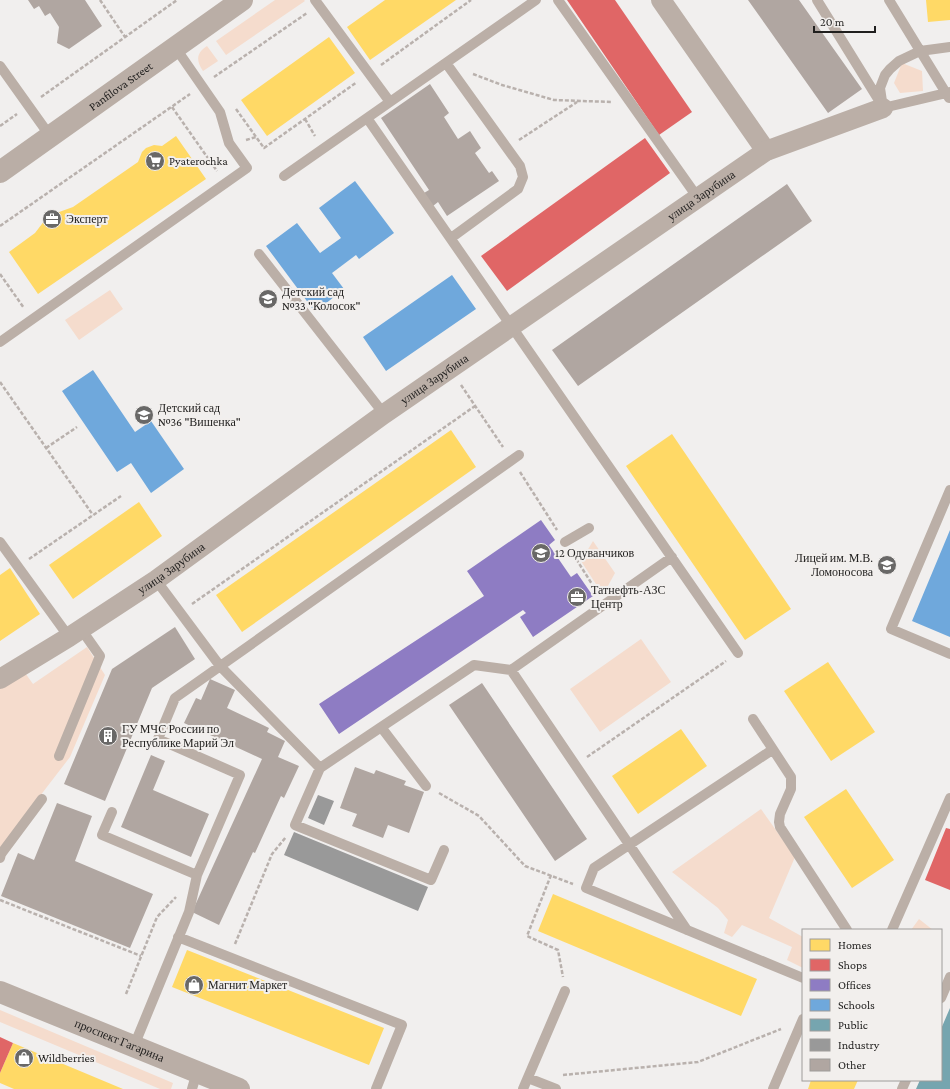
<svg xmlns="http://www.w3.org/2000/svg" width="950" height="1089" viewBox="0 0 950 1089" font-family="'Crimson Pro',serif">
<rect width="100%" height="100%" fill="#f1efee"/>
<path fill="#f5dccd" d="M275,0H304L305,1L226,55L216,41Z
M207,46L218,61L203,71C196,61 196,53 207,46Z
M902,63L922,71L923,91L900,93L894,83Z
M110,290L123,309L79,340L65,320Z
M593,541L615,573L603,595L581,561Z
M641,639L671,682L600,732L570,689Z
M87,647L105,675L70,757L0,848V686L23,670L33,684Z
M761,809L795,857L769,918L803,937V968L787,960L792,947L742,925L732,937L724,933L728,920L718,908L672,872Z
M919,919L933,930H911Z
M0,1010L173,1083L171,1089H160L0,1022Z"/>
<path fill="#ffd966" d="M385,0H456L370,60L347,27Z
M926,0H950V20L928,22Z
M329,37L355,73L267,136L241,100Z
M176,136L206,179L38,294L9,252L35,233L48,216L73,207L138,162L142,152L146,148L154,145L162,146Z
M451,430L476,467L242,632L216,595Z
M672,434L791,609L745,640L626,466Z
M139,502L162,536L73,599L49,565Z
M10,568L40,614L0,641V575Z
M828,662L875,732L831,761L784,691Z
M681,729L707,766L638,814L612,776Z
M846,789L894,860L852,888L804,817Z
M553,894L757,979L741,1016L538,931Z
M187,950L384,1028L369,1065L172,987Z
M13,1043L123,1089H14L0,1083V1073Z
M811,1080H858L854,1089H808Z"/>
<path fill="#e06666" d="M567,0H615L692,112L659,135Z
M645,138L670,173L507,291L481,256Z
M946,828L950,829V890L925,880Z
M0,1037L13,1043L0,1073Z"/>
<path fill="#8e7cc3" d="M541,520L555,540L549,545L571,577L577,573L593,596L533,637L520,617L526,613L523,610L339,734L319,704L484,596L467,571Z"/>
<path fill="#6fa8dc" d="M355,181L394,233L359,259L356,255L332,273L344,289L315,312L266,246L297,223L320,253L341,238L319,208Z
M452,275L476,309L386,371L363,337Z
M93,370L135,432L151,421L184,469L151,493L131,463L117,472L62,391Z
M950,530V637L912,621Z"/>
<path fill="#76a5af" d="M950,1008V1089H916L920,1080H941V1029Z"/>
<path fill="#999" d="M318,795L334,801L324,825L308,818Z
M294,832L428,887L418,911L284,855Z"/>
<path fill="#b0a6a1" d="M28,0H85L102,26L69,49L57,43L59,27L50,13L45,16L39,6L34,9Z
M748,0H799L862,89L828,113Z
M430,84L449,113L444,117L458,139L470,131L481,148L475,153L489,173L492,171L499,181L447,216L438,202L433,206L424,193L429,190L381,118Z
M787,184L812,221L578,386L552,350Z
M175,627L195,659L152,688L105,801L64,784L112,669Z
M210,679L235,690L227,708L269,728L267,732L285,741L278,757L299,766L284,798L281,796L255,853L253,852L219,925L192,912L262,759L184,723L196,698L201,700Z
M482,683L587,839L555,861L449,705Z
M151,755L165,761L153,790L209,814L191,857L121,827Z
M355,767L374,774L376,770L406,781L404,785L424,792L409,833L388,825L383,838L352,826L357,814L340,808Z
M57,803L92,816L75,861L153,894L130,948L1,896L18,853L34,860Z"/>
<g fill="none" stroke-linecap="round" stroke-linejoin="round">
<path stroke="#b9b1ad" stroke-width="2.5" stroke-dasharray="4 2" stroke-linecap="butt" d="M100,0L125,37
M381,65L471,0
M473,74L502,85L554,100L612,102
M214,77L307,13
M41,97L177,0
M172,107L217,171
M236,109L264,148L357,82
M305,119L315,136
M0,126L17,114
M246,140L256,137
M519,140L577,102
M0,226L190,94
M0,274L24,308
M0,382L93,515
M461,385L503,447
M46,448L77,427
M520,472L557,530
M573,554L597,592
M29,559L121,496
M192,604L475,406
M587,757L726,661
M439,793L479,816L525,866L573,884
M551,875L527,936L558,950L563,977
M0,900L141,956
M235,944L272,854L286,837
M126,994L157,917L176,897
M563,1075L698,1062L781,1029"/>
<path stroke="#bbafa7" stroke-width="10" d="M315,0L390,102
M558,0L698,198
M817,0L880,102
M889,0L949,98
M950,47L920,51L899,61L890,69L885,75L880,88L883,108L950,92
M446,63L520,166L523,177L518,189L451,238
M0,66L50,136
M367,118L738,653
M284,176L536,0
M259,254L384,414
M0,342L247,168L229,143L220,112L175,47
M950,490L891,629L950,654
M0,542L69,637
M565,542L589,528
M156,580L220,666L320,768
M511,670L687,930
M753,719L791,777V789L780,814L779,822L780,827L847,930
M381,727L426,786
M772,750L594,868L586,888L803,978
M59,756L100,656L81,629
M112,812L102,835L197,875L189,912L134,1046
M444,850L431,880L295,825L320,768L474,665L511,670L672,557
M0,858L1,854L42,799
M197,875L240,775L158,739L175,698L519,455
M892,930L950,798
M178,937L402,1025L376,1089
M941,998L950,977
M528,1078L556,1089
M192,1089L197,1072
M523,1089L565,991
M773,1089L803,1019
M902,1089L906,1080"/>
<g stroke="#bbafa7" stroke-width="20">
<path d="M661,0L766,151"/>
<path id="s1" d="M0,679L69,637L156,580L384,414L766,151L883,108"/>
</g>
<g stroke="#baaea6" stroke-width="22">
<path id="s2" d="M0,172L242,0"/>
<path id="s3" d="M0,992L239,1089"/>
</g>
</g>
<defs>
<g id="supermarket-disc" transform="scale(1)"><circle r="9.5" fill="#696867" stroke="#f2efed"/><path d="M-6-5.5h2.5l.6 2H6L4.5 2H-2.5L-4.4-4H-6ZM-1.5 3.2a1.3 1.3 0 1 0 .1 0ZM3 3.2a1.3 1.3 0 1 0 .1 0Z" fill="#fff"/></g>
<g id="office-disc" transform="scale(1)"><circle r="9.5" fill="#696867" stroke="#f2efed"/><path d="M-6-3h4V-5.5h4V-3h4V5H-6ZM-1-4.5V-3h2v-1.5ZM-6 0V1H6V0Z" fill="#fff"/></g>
<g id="school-disc" transform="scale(1)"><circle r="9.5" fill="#696867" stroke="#f2efed"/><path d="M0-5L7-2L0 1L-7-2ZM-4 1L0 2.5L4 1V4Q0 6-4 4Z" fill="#fff"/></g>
<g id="building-disc" transform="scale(1)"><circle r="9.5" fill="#696867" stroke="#f2efed"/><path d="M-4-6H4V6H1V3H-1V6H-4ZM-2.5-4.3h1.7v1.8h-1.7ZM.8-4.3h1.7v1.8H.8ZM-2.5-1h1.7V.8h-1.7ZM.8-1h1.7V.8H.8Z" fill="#fff"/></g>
<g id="shop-disc" transform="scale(1)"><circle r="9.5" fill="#696867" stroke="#f2efed"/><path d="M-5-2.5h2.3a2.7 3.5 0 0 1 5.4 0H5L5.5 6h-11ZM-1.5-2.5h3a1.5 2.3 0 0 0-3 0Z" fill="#fff"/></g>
</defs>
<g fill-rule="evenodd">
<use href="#supermarket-disc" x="155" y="161"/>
<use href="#office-disc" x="52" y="219"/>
<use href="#school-disc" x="268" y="299"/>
<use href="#school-disc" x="144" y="415"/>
<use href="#school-disc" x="541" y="553"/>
<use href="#school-disc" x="887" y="565"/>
<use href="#office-disc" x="577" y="597"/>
<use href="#building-disc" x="108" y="736"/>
<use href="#shop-disc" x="194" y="985"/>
<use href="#shop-disc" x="24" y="1058"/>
</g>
<g text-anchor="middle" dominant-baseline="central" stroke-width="4" stroke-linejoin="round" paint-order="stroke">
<g font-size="12" fill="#201f1e" stroke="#f2efed">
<text stroke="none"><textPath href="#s2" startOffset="148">Panfilova Street</textPath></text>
<text stroke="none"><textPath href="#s1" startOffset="852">улица Зарубина</textPath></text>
<text stroke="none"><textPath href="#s1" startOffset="528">улица Зарубина</textPath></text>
<text stroke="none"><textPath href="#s1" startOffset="204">улица Зарубина</textPath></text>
<text stroke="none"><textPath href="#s3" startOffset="129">проспект Гагарина</textPath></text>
</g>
<g font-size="12" fill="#201f1e" stroke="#f2efed" text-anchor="start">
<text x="169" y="161">Pyaterochka</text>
<text x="66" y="219">Эксперт</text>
<text x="282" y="292">Детский сад<tspan x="282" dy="14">№33 "Колосок"</tspan></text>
<text x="158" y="408">Детский сад<tspan x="158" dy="14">№36 "Вишенка"</tspan></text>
<text x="555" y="553">12 Одуванчиков</text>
<text x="873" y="558" text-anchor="end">Лицей им. М.В.<tspan x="873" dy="14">Ломоносова</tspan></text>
<text x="591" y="590">Татнефть-АЗС<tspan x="591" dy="14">Центр</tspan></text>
<text x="122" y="729">ГУ МЧС России по<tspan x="122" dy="14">Республике Марий Эл</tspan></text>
<text x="208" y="985">Магнит Маркет</text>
<text x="38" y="1058">Wildberries</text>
</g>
</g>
<rect x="802" y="929" width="140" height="152" fill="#f2efed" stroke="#9e9c9a"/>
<rect x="810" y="939" width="20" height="12" fill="#ffd966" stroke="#9e9c9a"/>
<text x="838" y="949" font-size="12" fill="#201f1e">Homes</text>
<rect x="810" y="959" width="20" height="12" fill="#e06666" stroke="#9e9c9a"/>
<text x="838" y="969" font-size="12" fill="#201f1e">Shops</text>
<rect x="810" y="979" width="20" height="12" fill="#8e7cc3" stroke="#9e9c9a"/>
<text x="838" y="989" font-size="12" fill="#201f1e">Offices</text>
<rect x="810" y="999" width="20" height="12" fill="#6fa8dc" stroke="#9e9c9a"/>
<text x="838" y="1009" font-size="12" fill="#201f1e">Schools</text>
<rect x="810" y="1019" width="20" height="12" fill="#76a5af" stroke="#9e9c9a"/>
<text x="838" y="1029" font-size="12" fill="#201f1e">Public</text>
<rect x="810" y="1039" width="20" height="12" fill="#999999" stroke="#9e9c9a"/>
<text x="838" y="1049" font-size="12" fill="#201f1e">Industry</text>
<rect x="810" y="1059" width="20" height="12" fill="#b0a6a1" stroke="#9e9c9a"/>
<text x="838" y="1069" font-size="12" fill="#201f1e">Other</text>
<path d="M814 26v6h61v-6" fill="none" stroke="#201f1e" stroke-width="2"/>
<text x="820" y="26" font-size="12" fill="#201f1e" stroke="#f2efed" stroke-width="3" paint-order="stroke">20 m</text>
</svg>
